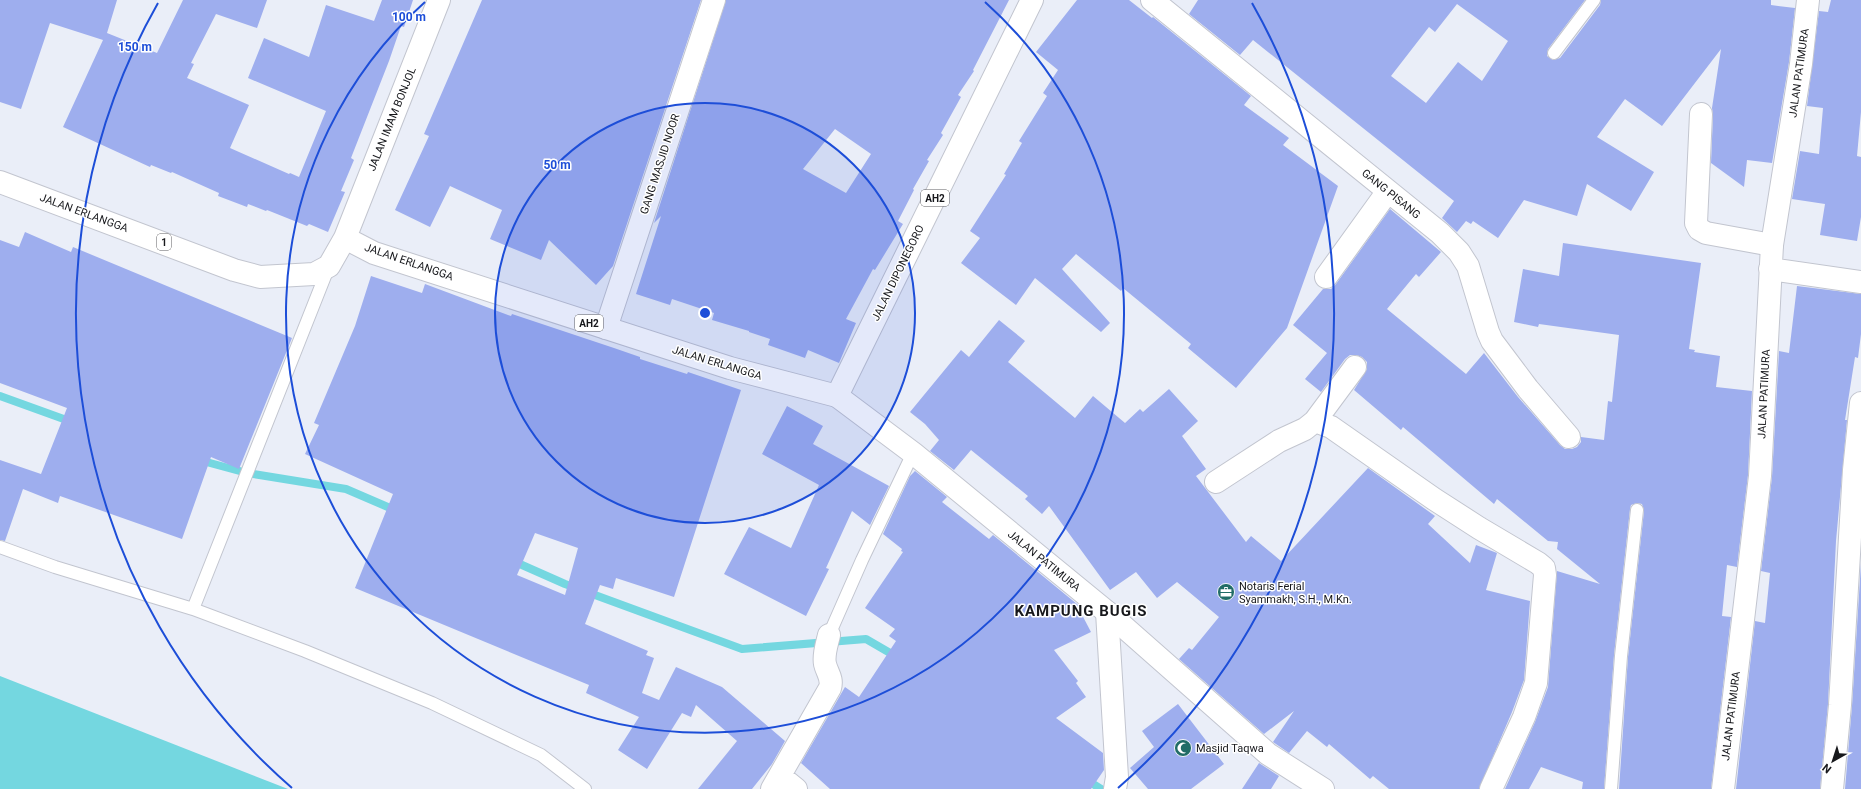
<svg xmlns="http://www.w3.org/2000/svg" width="1861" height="789" viewBox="0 0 1861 789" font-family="Roboto,sans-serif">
<rect width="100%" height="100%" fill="#eaeef8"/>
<path fill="#74d7e0" d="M0,676L288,789H0Z"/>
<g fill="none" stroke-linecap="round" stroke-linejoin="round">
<path stroke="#74d7e0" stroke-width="8" d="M0,396L72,422
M199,460L247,473L346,489L397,511
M513,561L565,584L742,649L866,639L897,657
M1085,779L1101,789"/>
</g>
<path fill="#9eaeee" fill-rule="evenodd" d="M0,0H117L107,33L157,53L183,0H267L257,28L216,14L191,63L194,64L187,78L249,105L230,148L289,174L290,173L299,177L326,111L248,78L264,38L309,57L326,5L374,21L382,0H413L404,27L401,26L389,61L351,158L354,160L341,191L345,192L328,232L309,224L307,226L267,210L266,211L248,204L247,207L218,196L219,193L172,172L171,173L151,165L150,167L63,127L103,40L50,23L21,109L0,102Z
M482,0H701L613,266L596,285L549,240L541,260L490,239L502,210L450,186L430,227L395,210L429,136L424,134Z
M726,0H1009L973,70L974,71L958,95L961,97L941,133L943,135L927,160L929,161L913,189L914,190L898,221L903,224L875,270L873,269L846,319L856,323L839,363L808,350L805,358L768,345L770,339L749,332V331L712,320L714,313L672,299L670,305L636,294L661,216L654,223ZM835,129L871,154L846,193L803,169Z
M1077,0H1129L1152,18L1153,17L1251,96L1244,105L1289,138L1283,145L1338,186L1287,328L1236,388L1188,348L1191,344L1123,288L1121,291L1076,254L1062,269L1110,323L1101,332L1035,278L1016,305L961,263L980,238L970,231L1006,175L1004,174L1022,143L1019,141L1047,96L1043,93L1058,70L1036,52Z
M1198,0H1585L1548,49L1547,56L1553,60L1560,58L1600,5L1601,0H1771V5L1795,8L1789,62L1772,163L1747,160L1744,187L1711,163L1713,115L1712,108L1721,49L1662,126L1625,99L1597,137L1654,172L1631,211L1587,184L1577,216L1524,200L1498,238L1473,221L1471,224L1466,221L1457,232L1442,218L1454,201L1253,40L1240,55L1189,14ZM1457,4L1508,41L1482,81L1458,62L1426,103L1391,76L1429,27L1435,32Z
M1831,0H1861V112L1857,156L1861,157V217L1857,241L1820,235L1825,204L1792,199L1800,151L1819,154L1823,108L1807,106L1819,11L1828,12Z
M1390,209L1441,252L1419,277L1416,274L1387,309L1466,374L1484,353L1518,397L1560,445L1565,449H1572L1577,447L1581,442V437L1604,440L1608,401L1612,402L1619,335L1539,324L1538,327L1514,322L1523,269L1559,276L1563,243L1701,263L1689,349L1695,350L1694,352L1720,356L1716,387L1752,391L1748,475L1737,567L1727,565L1722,616L1731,617L1711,789H1619L1628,657L1644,511L1642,504L1637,503L1631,505L1630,509L1614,655L1604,789H1582L1583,782L1541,767L1529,789H1505L1535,722L1548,687L1557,571L1600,584L1557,549L1558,542L1548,541L1497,499L1494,504L1403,427L1401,430L1354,390L1367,369V362L1362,357L1356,355H1350L1345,359L1321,392L1305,379L1327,353L1293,325L1323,289H1331L1336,284Z
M25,232L71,252L73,247L292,338L239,469L211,457L182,539L60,496L58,503L23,489L5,541L0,540V460L41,474L67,408L0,383V240L19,247Z
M371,276L422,293L425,284L511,316L512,314L614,348L640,357V359L687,374L688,372L741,390L674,597L616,578L613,589L600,585L585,624L648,651L646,655L654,658L642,693L659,700L676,667L722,687L785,741L772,764L752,789H698L737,741L696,705L691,717L682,713L647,769L618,750L639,717L586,693L589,685L355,588L393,494L305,454L319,425L314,423L355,326ZM535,533L578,548L565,595L517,575Z
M1797,286L1861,294V334L1858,358L1855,357L1845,420H1847L1836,541L1828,704L1820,789H1736L1755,621L1765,623L1770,573L1761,571L1772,477L1779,351L1789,353Z
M999,320L1025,341L1008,362L1075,418L1093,396L1125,423L1140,409L1143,412L1169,389L1198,421L1182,436L1206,469L1196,476L1246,542L1251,536L1281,561L1368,468L1435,516L1428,524L1470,563L1476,545L1497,553L1486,590L1530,601L1524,680L1512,712L1479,789H1389L1373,776L1370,779L1329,744L1327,747L1307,731L1289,753L1273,742L1294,711L1264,734L1179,659L1189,648L1192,650L1219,617L1177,582L1157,598L1136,572L1110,590L1049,506L1042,514L1025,499L1028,496L971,450L954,470L930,451L939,440L925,424L910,412L961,350L969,357Z
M787,406L823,426L813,444L889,486L870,525L852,511L826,568L829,569L806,616L724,574L749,527L791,548L819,485L762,454Z
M915,471L947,497L942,502L989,539L993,535L1083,609L1080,611L1091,632L1054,650L1078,681L1076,683L1086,697L1056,718L1103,753L1104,770L1091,789H830L801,763L845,687L859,697L896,641L889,636L895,629L865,608L903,552L901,551L902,549L883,534L910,476Z
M1861,563V789H1845L1852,706Z
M1178,704L1224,764L1191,789H1148L1130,768L1154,747L1142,731Z
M1259,763L1279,776L1271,789H1242Z"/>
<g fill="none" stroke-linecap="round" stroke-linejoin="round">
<g stroke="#c2c5cf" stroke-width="14">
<path id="service" d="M1554,53L1594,0
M0,547L55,567L193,609L305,651L432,703L541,755L585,789
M193,609L329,266
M829,635L862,560L913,453
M1611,789L1621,656L1637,510"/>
</g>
<g stroke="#c2c5cf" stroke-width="24">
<path id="minor" d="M1152,0L1440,233L1459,252L1468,266L1488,332L1492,341L1528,389L1569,437
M1701,114L1696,223L1699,229L1706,233L1772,245
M1326,277L1388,191
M606,328L714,0
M1315,421L1355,367
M1216,482L1279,441L1305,429L1315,421L1331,427L1434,499L1479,528L1538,563L1544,568L1545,575L1536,683L1524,717L1491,789
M1107,612L1117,777L1115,789
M780,776L796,789
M772,789L830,688C833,678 827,673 825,664C823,655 827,644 829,635
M1832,789L1840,705L1854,470L1861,403"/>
</g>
<g stroke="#c2c5cf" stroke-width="24">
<path id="tertiary" d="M1770,269L1861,282
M837,396L913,453L1107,612L1268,754L1323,789
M1723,789L1760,476L1772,245L1801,64L1808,0"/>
</g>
<g stroke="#c2c5cf" stroke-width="24">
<path id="trunk" d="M0,182L234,270L260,277L314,274L329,266L345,238L439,0
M345,238L374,253L730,368L837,396L1032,0"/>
</g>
<use href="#service" stroke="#fff" stroke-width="12"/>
<use href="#minor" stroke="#fff" stroke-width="22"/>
<use href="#tertiary" stroke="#fff" stroke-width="22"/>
<use href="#trunk" stroke="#fff" stroke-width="22"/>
</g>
<circle cx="705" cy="313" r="210" fill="#1d4ed8" fill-opacity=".12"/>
<g fill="none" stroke="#1d4ed8" stroke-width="2">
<circle cx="705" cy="313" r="210"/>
<path d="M985 2A419 419 0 1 1 425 2"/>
<path d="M292 788A629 629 0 0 1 158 3M1252 3A629 629 0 0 1 1118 788"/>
</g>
<defs>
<g id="office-disc" transform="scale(0.9)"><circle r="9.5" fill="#216c67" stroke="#fff"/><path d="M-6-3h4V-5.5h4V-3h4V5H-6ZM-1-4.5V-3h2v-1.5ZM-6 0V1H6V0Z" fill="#fff"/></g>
<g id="mosque-disc" transform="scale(0.9)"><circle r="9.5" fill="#216c67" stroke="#fff"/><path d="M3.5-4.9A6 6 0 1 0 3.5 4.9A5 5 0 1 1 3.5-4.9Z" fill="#fff"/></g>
</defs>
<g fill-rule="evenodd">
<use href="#office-disc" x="1226" y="592"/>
<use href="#mosque-disc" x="1183" y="748"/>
</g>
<g text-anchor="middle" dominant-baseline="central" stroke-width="3" stroke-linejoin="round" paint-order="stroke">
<g fill="#fff" stroke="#5d5d60" stroke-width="1">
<rect x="921" y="190" width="28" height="16" rx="3"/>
<rect x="157" y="234" width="14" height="16" rx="3"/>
<rect x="575" y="315" width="28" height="16" rx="3"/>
</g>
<g font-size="10" font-weight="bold" fill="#17181c">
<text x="935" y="198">AH2</text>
<text x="164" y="242">1</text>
<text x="589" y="323">AH2</text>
</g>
<g font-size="11" fill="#17181c" stroke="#fff">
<text transform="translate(1799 73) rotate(-82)">JALAN PATIMURA</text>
<text transform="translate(392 119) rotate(-68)">JALAN IMAM BONJOL</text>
<text transform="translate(660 164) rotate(-72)">GANG MASJID NOOR</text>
<text transform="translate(1391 194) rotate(39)">GANG PISANG</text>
<text transform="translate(84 213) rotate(20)">JALAN ERLANGGA</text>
<text transform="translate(409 262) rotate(19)">JALAN ERLANGGA</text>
<text transform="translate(898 273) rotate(-64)">JALAN DIPONEGORO</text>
<text transform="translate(717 363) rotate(17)">JALAN ERLANGGA</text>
<text transform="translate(1764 394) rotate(-87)">JALAN PATIMURA</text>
<text transform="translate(1044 561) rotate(39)">JALAN PATIMURA</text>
<text transform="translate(1731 716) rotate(-83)">JALAN PATIMURA</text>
</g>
<g font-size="11" fill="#17181c" stroke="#fff" text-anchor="start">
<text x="1239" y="586">Notaris Ferial<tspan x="1239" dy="13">Syammakh, S.H., M.Kn.</tspan></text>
<text x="1196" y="748">Masjid Taqwa</text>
</g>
<g font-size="15" font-weight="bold" letter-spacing="1" fill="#17181c" stroke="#fff">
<text x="1081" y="611">KAMPUNG BUGIS</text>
</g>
</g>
<circle cx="705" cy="313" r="6" fill="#1d4ed8" stroke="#fff" stroke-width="2"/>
<g font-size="12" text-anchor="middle" font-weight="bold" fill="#1d4ed8" stroke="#fff" stroke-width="3" stroke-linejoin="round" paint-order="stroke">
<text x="409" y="21">100 m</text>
<text x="135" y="51">150 m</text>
<text x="557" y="169">50 m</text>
</g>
<g transform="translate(1833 761) rotate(219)" stroke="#ffffff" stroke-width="3" paint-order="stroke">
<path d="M0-3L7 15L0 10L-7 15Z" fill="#17181c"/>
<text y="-6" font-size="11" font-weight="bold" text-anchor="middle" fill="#17181c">N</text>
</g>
</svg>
